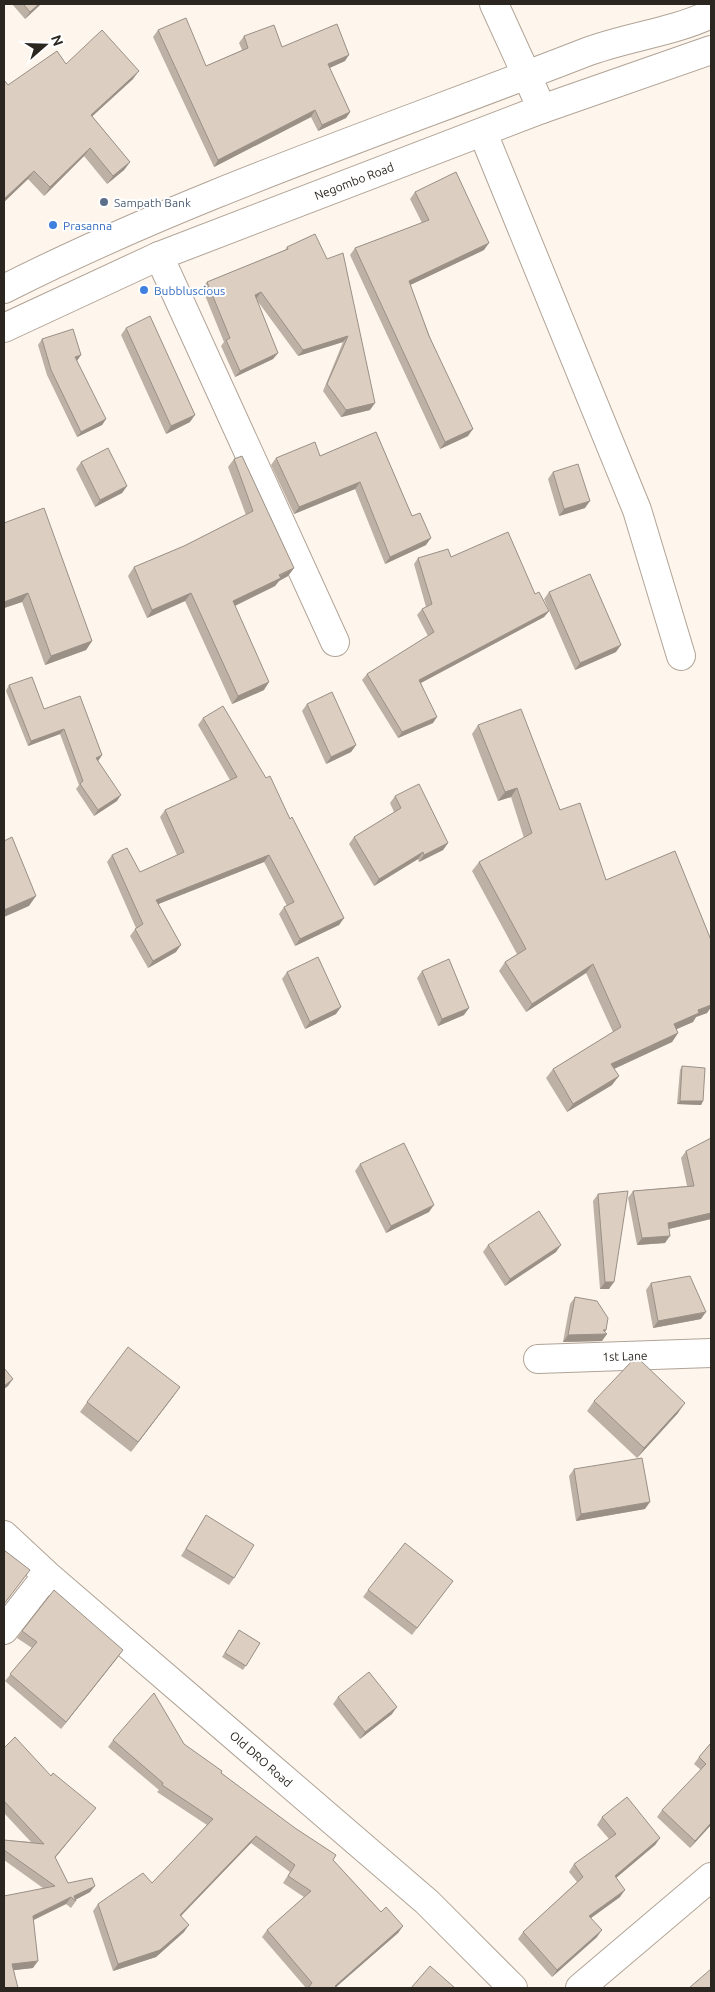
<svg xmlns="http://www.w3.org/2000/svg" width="715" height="1992" viewBox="0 0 715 1992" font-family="Ubuntu,sans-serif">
<rect width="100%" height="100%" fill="#fef5ed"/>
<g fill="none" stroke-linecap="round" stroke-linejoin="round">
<g stroke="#b1a497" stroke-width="30">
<path id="minor" d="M483,133L637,510L681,656
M159,256L335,642
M538,1359L711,1353
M4,1535L47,1575L427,1902L513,1988
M4,1630L47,1575
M580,1988L711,1877"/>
</g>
<g stroke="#b1a497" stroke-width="30">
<path id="tertiary" d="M494,4L542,109"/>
</g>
<g stroke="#b1a497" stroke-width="30">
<path id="trunk" d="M4,289C190,195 389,129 584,53C625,37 671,33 711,14
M4,328L159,256L542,109L711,50"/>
</g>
<use href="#minor" stroke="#fff" stroke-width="28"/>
<use href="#tertiary" stroke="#fff" stroke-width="28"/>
<use href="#trunk" stroke="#fff" stroke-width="28"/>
</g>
<path fill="#bdb1a5" d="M12,4H41L25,19Z
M158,30L206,66L242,50L239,43L244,36L282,47L345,61L329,68L350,112L346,118L318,131L311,117L214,167L153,37Z
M66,64L133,79L92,116L130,162L124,170L107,184L84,156L44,196L28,179L4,202V80L8,85Z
M415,192L484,250L410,285L468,436L440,449L350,255L355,248L422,223L410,199Z
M315,234L370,410L341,417L323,391L343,342L298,356L256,299L278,353L273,359L235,377L221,346L224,342L202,288L207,282L285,250L287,247Z
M126,328L190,422L166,434L121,335Z
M42,339L106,419L102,425L77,437L47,375L38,345Z
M376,432L412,516L426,545L385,564L355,489L294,514L271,465L276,458L320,456Z
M234,459L294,568L288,576L279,581L275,586L235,606L264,690L232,704L185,601L147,618L128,576L134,567L184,546L246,515L228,467Z
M81,462L127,486L122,493L95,507L76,469Z
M553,472L585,508L559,516L548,479Z
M4,523L92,641L86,650L45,665L22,602L4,608Z
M451,557L535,594L549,611L544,617L421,683L433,723L398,738L362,680L367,674L428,636L417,615L422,609L426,607L414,564L418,558Z
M549,592L616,652L575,670L544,599Z
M9,685L44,709L102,755L98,761L117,801L94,816L76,789L79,785L60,734L28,746L6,691Z
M307,704L356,745L351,752L326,764L302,711Z
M203,718L290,819L344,918L339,925L295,946L279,914L284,907L287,906L264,862L158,904L176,952L148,968L130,936L136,928L107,862L112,855L140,872L177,855L160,817L165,810L230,780L198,725Z
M478,725L560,810L606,880L711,1005V1007L707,1013L696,1017L693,1022L676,1029L678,1033L672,1042L614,1069L612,1085L567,1112L546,1078L553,1069L613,1032L586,973L526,1012L499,971L505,962L517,954L472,871L479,862L524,838L511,797L498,801L472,734Z
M395,796L448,843L443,850L419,862L418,859L374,886L349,844L354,837L394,812L390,803Z
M422,971L464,1015L438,1026L417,978Z
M287,972L336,1014L305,1029L282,979Z
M682,1066L703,1101L701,1105L677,1104L680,1070Z
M686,1151L711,1219L669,1229L665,1243L637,1245L628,1198L633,1191L687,1186L681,1158Z
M360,1164L429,1212L386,1233L355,1171Z
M598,1194L609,1289H600L593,1201Z
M488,1245L556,1252L505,1286L483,1252Z
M651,1283L701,1319L653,1328L646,1290Z
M575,1297L606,1330L605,1332L602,1341L563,1342L570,1304Z
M180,1387L131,1452L80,1412L87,1402Z
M594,1401L678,1413L637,1458L587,1411Z
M574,1469L645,1509L576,1521L569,1476Z
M206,1515L234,1578L229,1585L181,1556Z
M453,1581L412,1635L363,1597L368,1590Z
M239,1630L260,1643L243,1670L222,1657Z
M22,1631L118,1657L61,1729L5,1681L32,1648L17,1638Z
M338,1697L392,1714L360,1739L333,1704Z
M113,1740L184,1744L333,1860L381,1912L403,1926L398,1933L336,1987L338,1988H306L262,1937L267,1930L304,1897L283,1883L290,1872L251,1843L181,1916L184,1932L156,1957L113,1971L93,1911L98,1904L152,1883L207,1825L157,1792L159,1790L108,1747Z
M711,1743V1825L690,1848L657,1817L662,1810L701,1770L694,1764L699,1757Z
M4,1748L51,1776L96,1808L55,1858L68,1883L90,1892L75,1900L76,1901L71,1908L66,1904L34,1920L33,1968L13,1970L4,1988L43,1888L4,1860V1840L31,1842L4,1813Z
M602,1817L660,1838L655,1845L616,1878L620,1897L591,1918L597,1937L552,1977L518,1939L523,1932L577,1882L569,1872L574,1864L609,1839L597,1825Z"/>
<path fill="#9a9086" d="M39,4H41L25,19L30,12Z
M349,55L345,61L323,71L328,64Z
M139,71L133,79L85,123L91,115Z
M315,110L311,117L214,167L218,160Z
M350,112L346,118L318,131L322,125Z
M90,148L84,156L44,196L50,187Z
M130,162L124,170L107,184L113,176Z
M34,171L28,179L4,202V199Z
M489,243L484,250L404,288L409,281Z
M261,292L256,299L255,295Z
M348,336L343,342L298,356L303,350Z
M278,353L273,359L235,377L240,371Z
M81,355L77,361L75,357Z
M375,403L370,410L341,417L346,410Z
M195,415L190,422L166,434L171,426Z
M106,419L102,425L77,437L81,432Z
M473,429L468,436L440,449L445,442Z
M360,482L355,489L294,514L299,507Z
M127,486L122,493L95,507L100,500Z
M590,501L585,508L559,516L564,509Z
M431,538L426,545L385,564L390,557Z
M294,568L288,576L279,581L275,586L228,609L233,601Z
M28,593L22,602L4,608V602Z
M191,593L185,601L147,618L152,610Z
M549,611L544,617L415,686L419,680Z
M92,641L86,650L45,665L51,656Z
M621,645L616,652L575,670L580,663Z
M269,682L264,690L232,704L238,696Z
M437,717L433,723L398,738L402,732Z
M64,729L60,734L28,746L31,741Z
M356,745L351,752L326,764L331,757Z
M102,755L98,761L92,763L96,758Z
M517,788L511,797L498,801L505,792Z
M121,795L117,801L94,816L98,810Z
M448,843L443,850L419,862L424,855Z
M423,852L418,859L374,886L379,879Z
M269,855L264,862L151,907L156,900Z
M36,896L29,906L4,917V910Z
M344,918L339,925L295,946L300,939Z
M181,945L176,952L148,968L153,961Z
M593,964L586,973L526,1012L532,1004Z
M711,1005V1007L707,1013L696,1017L693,1022L668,1033L674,1024L698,1010Z
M341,1007L336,1014L305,1029L310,1022Z
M469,1008L464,1015L438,1026L442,1019Z
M678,1033L672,1042L605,1073L611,1064Z
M619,1076L612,1085L567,1112L573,1104Z
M680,1101H703L701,1105L677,1104Z
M434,1205L429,1212L386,1233L391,1226Z
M711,1213V1219L664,1230L668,1223Z
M670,1236L665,1243L637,1245L642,1238Z
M561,1245L556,1252L505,1286L510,1279Z
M605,1282H614L609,1289H600Z
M706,1312L701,1319L653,1328L658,1321Z
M603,1330H606L603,1334H607L602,1341L563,1342L568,1335Z
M13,1379L8,1386L4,1389V1386Z
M180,1387L173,1397L131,1452L138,1442Z
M685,1403L678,1413L637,1458L644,1448Z
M650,1502L645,1509L576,1521L581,1514Z
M123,1650L118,1657L61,1729L66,1722Z
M397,1707L392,1714L360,1739L365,1732Z
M96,1808L91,1814L50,1864L55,1857Z
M711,1823V1825L690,1848L695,1841Z
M256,1836L251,1843L175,1922L180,1915Z
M660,1838L655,1845L610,1883L615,1876Z
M95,1886L90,1892L75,1900L74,1896Z
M625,1890L620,1897L584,1923L589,1916Z
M71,1897L66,1904L29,1922L33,1916Z
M189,1925L184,1932L156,1957L113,1971L118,1964Z
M403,1926L398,1933L335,1988V1986Z
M602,1930L597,1937L552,1977L557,1970Z
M38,1961L33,1968L7,1971L12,1964Z"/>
<path fill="#dccec0" stroke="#9a9086" d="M23,4H39L30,12Z
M186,18L206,66L248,48L244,36L274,25L282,47L337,24L349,55L328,64L350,112L322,125L315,110L218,160L158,30Z
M102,30L139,71L91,115L130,162L113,176L90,148L50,187L34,171L4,199V80L8,85L57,51L66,64Z
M456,172L489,243L409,281L429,336L473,429L445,442L355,248L429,220L415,192Z
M315,234L327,259L343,253L375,403L346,410L327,384L348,336L303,350L261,292L255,295L278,353L240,371L226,340L230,338L207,282L288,249L287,247Z
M150,316L195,415L171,426L126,328Z
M73,329L81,355L75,357L106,419L81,432L51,370L42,339Z
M376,432L412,516L420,513L431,538L390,557L360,482L299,507L276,458L315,442L320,456Z
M108,448L127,486L100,500L81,462Z
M242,456L294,568L279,575L281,578L233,601L269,682L238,696L191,593L152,610L134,567L184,546L253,511L234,459Z
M578,464L590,501L564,509L553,472Z
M44,508L92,641L51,656L28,593L4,602V523Z
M508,532L535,594L539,592L549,611L419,680L437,717L402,732L367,674L434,632L422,609L432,604L418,558L448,549L451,557Z
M590,574L621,645L580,663L549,592Z
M32,677L44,709L80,696L102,755L96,758L121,795L98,810L80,784L83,781L64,729L31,741L9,685Z
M332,692L356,745L331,757L307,704Z
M223,706L266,778L270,776L290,819L292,817L344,918L300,939L284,907L294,902L269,855L156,900L181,945L153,961L135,929L143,924L112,855L127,848L140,872L184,852L165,810L237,777L203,718Z
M521,709L560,810L580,803L606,880L675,851L711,940V1005L698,1010L699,1013L674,1024L678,1033L611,1064L619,1076L573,1104L553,1069L621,1027L593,964L532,1004L505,962L526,949L479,862L532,833L517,788L505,792L478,725Z
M419,784L448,843L424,855L423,852L379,879L354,837L401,808L395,796Z
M12,837L36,896L4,910V841Z
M318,957L341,1007L310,1022L287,972Z
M449,959L469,1008L442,1019L422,971Z
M682,1066L705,1068L703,1101H680Z
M711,1138V1213L668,1223L670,1236L642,1238L633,1191L694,1186L686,1151Z
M404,1143L434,1205L391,1226L360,1164Z
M628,1191L614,1282H605L598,1194Z
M539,1211L561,1245L510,1279L488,1245Z
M690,1276L706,1312L658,1321L651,1283Z
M575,1297L597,1301L608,1318L606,1330H603L607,1334L568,1335Z
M128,1347L180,1387L138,1442L87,1402Z
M641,1361L685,1403L644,1448L594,1401L631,1362Z
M4,1368L13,1379L4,1386Z
M642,1458L650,1502L581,1514L574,1469Z
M206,1515L254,1545L234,1578L186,1549Z
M405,1543L453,1581L417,1628L368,1590Z
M4,1550L30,1570L4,1604Z
M54,1590L123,1650L66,1722L10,1674L37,1642L22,1631Z
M239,1630L260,1643L246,1666L225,1653Z
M369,1672L397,1707L365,1732L338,1697Z
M154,1693L184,1744L222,1771L221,1773L295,1828L336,1855L333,1860L381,1912L386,1907L403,1926L335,1986L338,1988H308L312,1983L267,1930L311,1891L288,1876L295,1865L256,1836L180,1915L189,1925L160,1950L118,1964L98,1904L143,1873L152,1883L213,1819L162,1785L163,1783L113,1740Z
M15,1737L51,1776L53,1773L96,1808L55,1857L68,1883L92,1878L95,1886L74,1896L76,1901L71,1897L33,1916L38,1961L12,1964L18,1988H4V1896L55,1886L4,1850V1840L44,1844L4,1801V1748Z
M711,1743V1823L695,1841L662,1810L706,1764L699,1757Z
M627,1797L660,1838L615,1876L625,1890L589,1916L602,1930L557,1970L523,1932L583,1877L574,1864L616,1834L602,1817Z
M430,1966L455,1988H411Z
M711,1969V1988H689Z"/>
<circle fill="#5c6f8a" stroke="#fff" stroke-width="2" cx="104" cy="202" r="5"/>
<g fill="#3f7fe0" stroke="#fff" stroke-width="2">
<circle cx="53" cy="225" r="5"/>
<circle cx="144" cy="290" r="5"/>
</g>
<g text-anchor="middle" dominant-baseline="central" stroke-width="4" stroke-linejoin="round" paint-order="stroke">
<g font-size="12" fill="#2b2620" stroke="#fff">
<text transform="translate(354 181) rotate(-21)">Negombo Road</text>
<text transform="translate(625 1356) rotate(-2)">1st Lane</text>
<text transform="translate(261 1759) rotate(41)">Old DRO Road</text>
</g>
<g font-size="12" fill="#4e5e75" stroke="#fff" text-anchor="start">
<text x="114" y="202">Sampath Bank</text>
</g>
<g font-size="12" fill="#366cbe" stroke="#fff" text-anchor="start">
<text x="63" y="225">Prasanna</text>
<text x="154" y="290">Bubbluscious</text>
</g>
</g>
<rect width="715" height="1992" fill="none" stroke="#2b2620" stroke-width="10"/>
<g transform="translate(45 45) rotate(70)" stroke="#ffffff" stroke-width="4" paint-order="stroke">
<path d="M0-4L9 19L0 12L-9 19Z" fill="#2b2620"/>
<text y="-8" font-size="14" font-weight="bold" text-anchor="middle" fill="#2b2620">N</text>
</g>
</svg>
